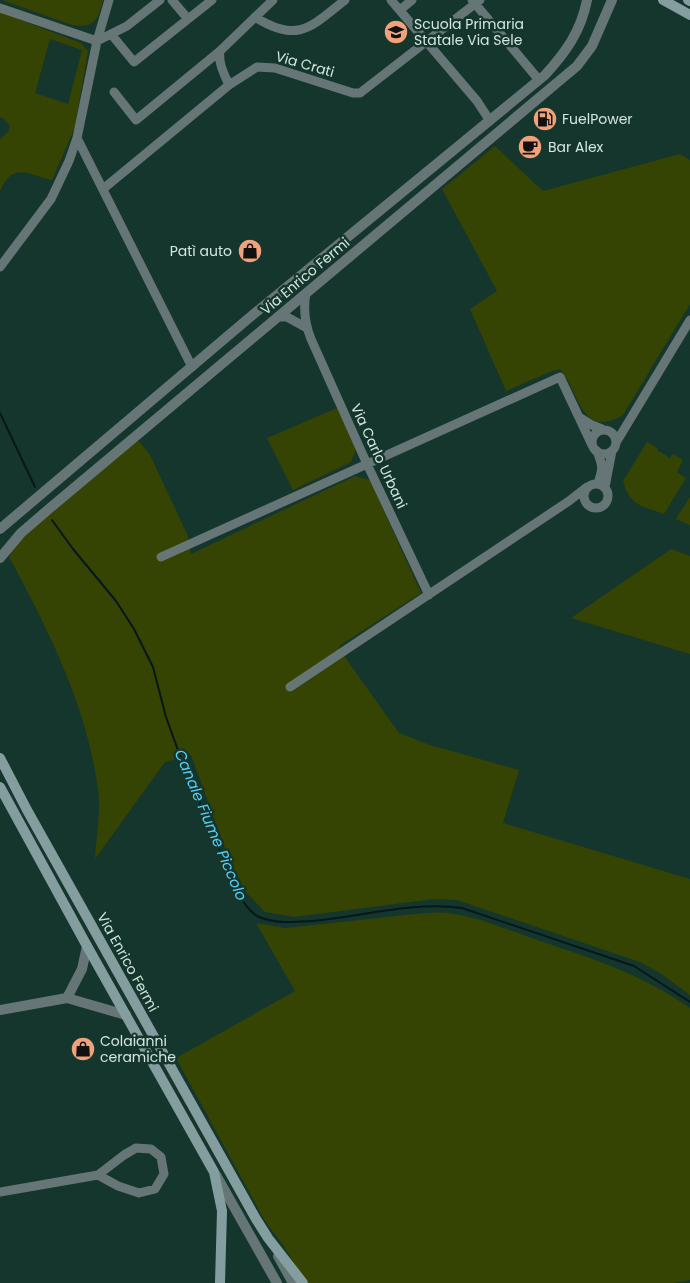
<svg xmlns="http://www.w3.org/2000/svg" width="690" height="1283" viewBox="0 0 690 1283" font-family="Poppins,sans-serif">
<rect width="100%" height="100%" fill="#15362d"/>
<path fill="#354303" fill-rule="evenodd" d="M2,0H103C98,21 94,28 72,25Z
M0,12L81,43L88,51L75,127L52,180C28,175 13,161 0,191V139L8,132L10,126L5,120L0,117ZM50,39L82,50L68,104L35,93Z
M495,146L543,191L680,154L690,160V304L623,415C581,441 579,390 560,369L552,371L506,391L470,309L497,291L442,189Z
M337,408L356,449L351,462L293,490L267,438Z
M138,440L150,455L188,536L191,554L355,476L370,480L421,593L339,646L349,663L399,733L430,745L519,770L503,823L690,879V995L660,973L640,962L457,900L434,899L294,917L265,912L245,891L229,859L191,755L165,762L95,859C96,840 101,809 98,791C88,708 48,629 9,557L15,546L36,526Z
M647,442L658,448L657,450L670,458L673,454L683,460L677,472L686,478L664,514C642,506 630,506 623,481Z
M690,497V525L676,519Z
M671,549L690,556V654L571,618Z
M425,913C432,913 440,912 448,913C479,917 510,931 540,941C594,959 643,975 690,1008V1280L674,1283H307L304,1280L285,1248L265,1221L176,1058L295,991L256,923L285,928Z"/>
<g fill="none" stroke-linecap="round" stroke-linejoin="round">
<path stroke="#07171c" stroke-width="2" d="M0,413L35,487
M52,520L73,549L116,601L134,629L153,667L166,717L179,753L235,887C241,898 247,911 259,917C276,924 295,922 312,921C362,917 412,901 462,908L634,966L690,1002"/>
<path stroke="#667677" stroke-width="9" d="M172,0L188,19
M391,0L477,101L490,121
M472,0L539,80
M0,8L97,41
M400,10L412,0
M255,17C298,44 311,27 345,0
M111,34L134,62L212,0
M97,41L127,26L160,0
M229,85C224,74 218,63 220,51L273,0
M114,92L136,120L220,51
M77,138L192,367
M103,189L229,85L257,67L275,68L353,93H360L480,0
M0,267L51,199L69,161L77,138L97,41L109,0
M306,293C303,309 305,324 311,339L367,464L429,595
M278,317H287L307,328
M579,417L592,425L602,429
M592 442a12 12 0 1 1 24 0a12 12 0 1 1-24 0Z
M617,441L690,320
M597,451C603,466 603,469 598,483
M584 496a12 12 0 1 1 24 0a12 12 0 1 1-24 0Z
M605,487L612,451
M161,557L560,377L592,445
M290,687L569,501L587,487
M0,1192L98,1175L124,1155L136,1148L151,1149L161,1157L164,1174L155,1189L139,1193L118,1186L98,1175"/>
<path stroke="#667677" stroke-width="10" d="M0,529L249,318L545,75C566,52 581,31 587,0
M0,558L21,533L50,508L577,66L592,46L612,0
M67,998L82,969L87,946
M0,1010L67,998L126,1015
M216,1175L277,1283
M278,1256L293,1283"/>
<path stroke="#849e9f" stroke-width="10" d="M663,0L690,15
M688,0L690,1
M0,758L27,810L256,1219L268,1238L303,1283
M0,787L87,946L214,1172L222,1211L220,1283"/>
</g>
<defs>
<g id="school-disc" transform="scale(1.25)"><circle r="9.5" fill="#f1a27b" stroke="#15362d"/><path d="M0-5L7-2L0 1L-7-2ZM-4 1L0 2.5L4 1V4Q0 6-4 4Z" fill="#111"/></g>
<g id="fuel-disc" transform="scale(1.25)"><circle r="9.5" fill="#f1a27b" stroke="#15362d"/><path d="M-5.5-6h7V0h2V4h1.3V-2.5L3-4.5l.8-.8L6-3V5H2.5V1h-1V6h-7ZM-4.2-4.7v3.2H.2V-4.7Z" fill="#111"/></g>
<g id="cafe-disc" transform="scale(1.25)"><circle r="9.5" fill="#f1a27b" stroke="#15362d"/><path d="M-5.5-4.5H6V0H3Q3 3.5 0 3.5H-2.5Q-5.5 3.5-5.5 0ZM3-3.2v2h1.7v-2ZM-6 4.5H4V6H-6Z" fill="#111"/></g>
<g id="shop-disc" transform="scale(1.25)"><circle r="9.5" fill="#f1a27b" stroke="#15362d"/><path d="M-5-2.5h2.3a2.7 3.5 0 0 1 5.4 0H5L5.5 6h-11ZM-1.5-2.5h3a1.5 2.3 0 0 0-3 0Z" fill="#111"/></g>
</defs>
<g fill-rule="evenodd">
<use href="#school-disc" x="396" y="32"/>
<use href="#fuel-disc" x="545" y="119"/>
<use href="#cafe-disc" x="530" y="147"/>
<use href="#shop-disc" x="250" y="251"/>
<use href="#shop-disc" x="83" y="1049"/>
</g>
<g text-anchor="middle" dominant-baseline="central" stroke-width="5" stroke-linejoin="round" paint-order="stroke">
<g font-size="14" fill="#d3e6df" stroke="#15362d" text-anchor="start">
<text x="414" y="24">Scuola Primaria<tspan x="414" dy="16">Statale Via Sele</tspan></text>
<text x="562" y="119">FuelPower</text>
<text x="548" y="147">Bar Alex</text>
<text x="232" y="251" text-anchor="end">Patì auto</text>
<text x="100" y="1041">Colaianni<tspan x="100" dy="16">ceramiche</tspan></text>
</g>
<g font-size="14" fill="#d3e6df" stroke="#15362d">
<text transform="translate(305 64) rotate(16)">Via Crati</text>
<text transform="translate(305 276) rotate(-40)">Via Enrico Fermi</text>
<text transform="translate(379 456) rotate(65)">Via Carlo Urbani</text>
<text transform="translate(128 962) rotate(61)">Via Enrico Fermi</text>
</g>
<g font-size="15" font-style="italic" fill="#58cff7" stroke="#15362d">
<text transform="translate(211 825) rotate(67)">Canale Fiume Piccolo</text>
</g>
</g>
</svg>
